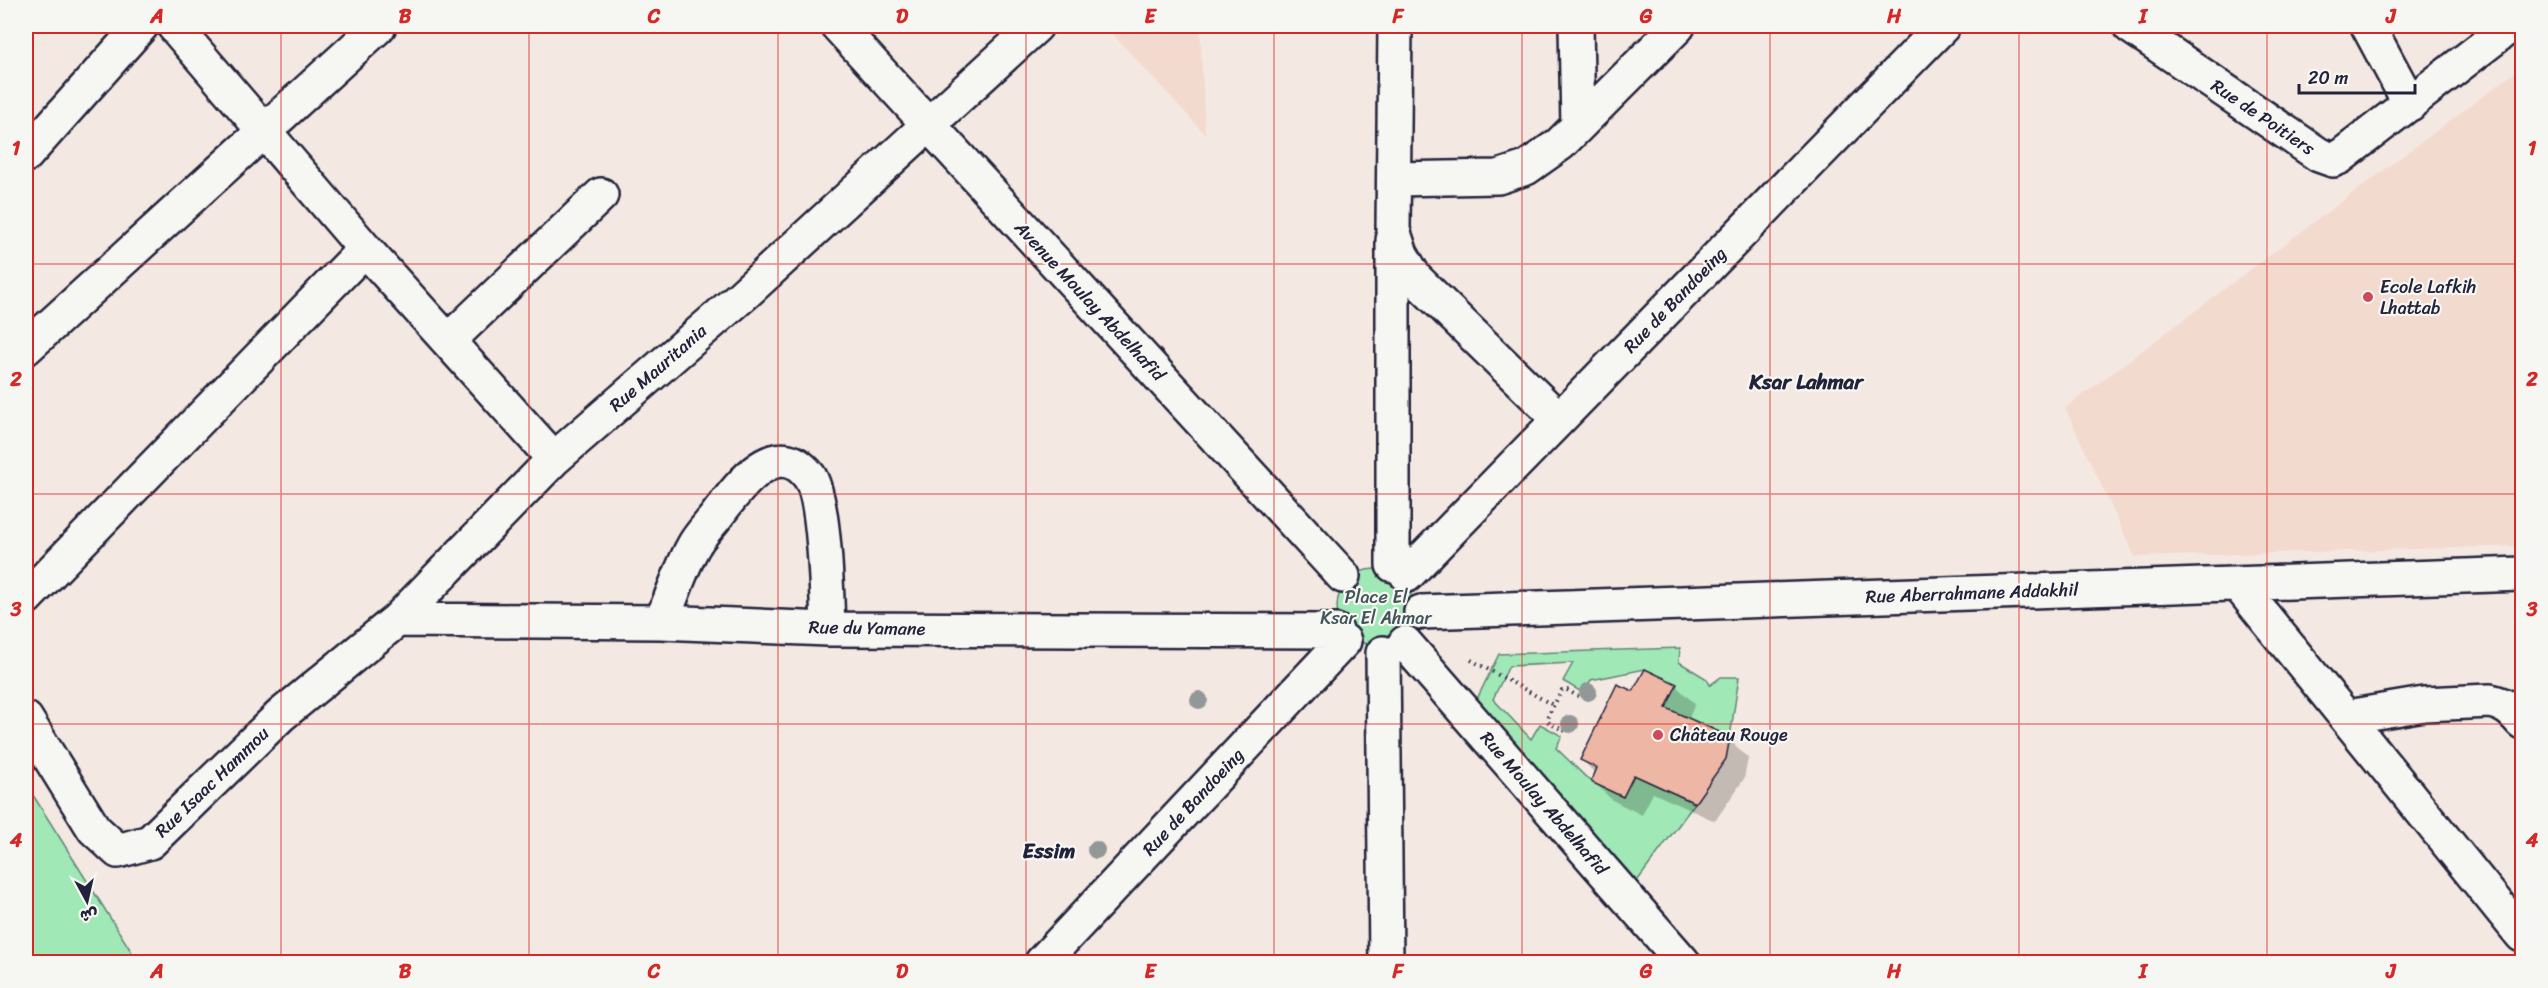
<svg xmlns="http://www.w3.org/2000/svg" width="2548" height="988" viewBox="0 0 2548 988" font-family="Sriracha,'Playpen Sans Arabic',sans-serif">
<rect width="100%" height="100%" fill="#f4e9e2"/>
<filter id="ink" filterUnits="userSpaceOnUse"><feTurbulence type="fractalNoise" baseFrequency=".0167" numOctaves="2"/><feDisplacementMap in="SourceGraphic" scale="12" xChannelSelector="R" yChannelSelector="G"/><feConvolveMatrix kernelMatrix="1 2 1 2 8 2 1 2 1" color-interpolation-filters="sRGB"/></filter>
<g filter="url(#ink)">
<path fill="#f2dacf" d="M1105,26H1200L1205,134Z
M2522,67V546L2135,557L2065,408Z"/>
<path fill="#a0e8b5" stroke="#618578" stroke-width="1.5" d="M1337 607a38 38 0 1 1 76 0a38 38 0 1 1-76 0Z
M1680,648L1679,662L1707,679L1710,685L1721,677H1739L1730,737L1666,708L1645,669L1591,680L1583,693L1563,681L1573,663L1509,666L1493,699L1531,739L1540,724L1562,736L1556,748L1591,782L1623,797L1634,775L1695,803L1635,884L1476,701L1499,654Z
M26,784L138,962H26Z"/>
<path fill="#0003" d="M1676,686L1695,704L1688,720L1729,739L1748,758L1744,779L1715,821L1653,793L1642,815L1612,800L1593,781L1596,774L1582,760Z"/>
<path fill="#eeb6a4" stroke="#22223b" stroke-width="1.5" d="M1645,669L1677,684L1666,708L1730,737L1726,759L1695,803L1634,775L1623,797L1591,782L1597,768L1580,760L1617,684L1633,691Z"/>
<g fill="none" stroke-linecap="round" stroke-linejoin="round">
<g stroke="#22223b" stroke-width="38">
<path id="minor" d="M174,26L365,249L554,459
M838,26L1343,576
M1395,26L1393,230L1401,254L1415,278L1559,419
M1576,26L1578,126
M2130,26L2319,155L2333,160L2340,157L2510,26
M2368,26L2410,104
M26,155L141,26
M1394,179L1498,177L1526,168L1560,144L1678,26
M448,341L601,195
M26,348L379,26
M1393,565V240
M1407,575L1943,26
M2238,584L2522,935
M26,598L365,249
M1421,612L2522,574
M397,620L661,622L828,629L1336,631
M661,622C672,598 680,570 693,547C699,535 710,525 718,514C737,489 776,433 809,476C825,498 827,599 828,629
M1405,643L1683,962
M1383,653L1386,962
M2347,717L2424,704L2490,701C2506,704 2512,711 2522,722
M26,719L94,829L118,851L150,842L281,715L397,620L554,459L743,295L1036,26
M1042,962L1344,641"/>
</g>
<path stroke="#22223b" stroke-width="4" stroke-dasharray="1.5 4.5" stroke-linecap="butt" d="M1471,660L1553,705
M1565,731L1549,723L1547,718L1562,690H1567L1581,698"/>
<use href="#minor" stroke="#f6f6f2" stroke-width="33"/>
</g>
<g fill="#929797">
<circle cx="1588" cy="692" r="9"/>
<circle cx="1199" cy="700" r="9"/>
<circle cx="1570" cy="724" r="9"/>
<circle cx="1096" cy="850" r="9"/>
</g>
</g>
<path fill="none" stroke="#d62828" stroke-width="1.5" stroke-opacity="0.55" d="M281,26V962M529,26V962M778,26V962M1026,26V962M1274,26V962M1522,26V962M1770,26V962M2019,26V962M2267,26V962M26,264H2522M26,494H2522M26,724H2522"/>
<g fill="#d1495b" stroke="#f6f6f2" stroke-width="2">
<circle cx="2368" cy="297" r="6"/>
<circle cx="1658" cy="735" r="6"/>
</g>
<g text-anchor="middle" dominant-baseline="central" stroke-width="4.5" stroke-linejoin="round" paint-order="stroke">
<g font-size="18" fill="#22223b" stroke="#f6f6f2">
<text transform="translate(2263 117) rotate(34)">Rue de Poitiers</text>
<text transform="translate(1675 300) rotate(-46)">Rue de Bandoeing</text>
<text transform="translate(1090 301) rotate(47)">Avenue Moulay Abdelhafid</text>
<text transform="translate(658 368) rotate(-41)">Rue Mauritania</text>
<text transform="translate(1972 593) rotate(-2)">Rue Aberrahmane Addakhil</text>
<text transform="translate(867 628) rotate(1)">Rue du Yamane</text>
<text transform="translate(212 782) rotate(-44)">Rue Isaac Hammou</text>
<text transform="translate(1193 802) rotate(-47)">Rue de Bandoeing</text>
<text transform="translate(1544 803) rotate(49)">Rue Moulay Abdelhafid</text>
</g>
<g font-size="18" fill="#22223b" stroke="#f6f6f2" text-anchor="start">
<text x="2380" y="287">Ecole Lafkih<tspan x="2380" dy="21">Lhattab</tspan></text>
<text x="1670" y="735">Château Rouge</text>
</g>
<g font-size="18" fill="#42545a" stroke="#f6f6f2">
<text x="1376" y="597">Place El<tspan x="1376" dy="21">Ksar El Ahmar</tspan></text>
</g>
<g font-size="21" font-weight="bold" fill="#22223b" stroke="#f6f6f2">
<text x="1806" y="382">Ksar Lahmar</text>
<text x="1049" y="851">Essim</text>
</g>
</g>
<rect width="2548" height="988" fill="none" stroke="#f6f6f2" stroke-width="66"/>
<g transform="translate(87 901) rotate(172)" stroke="#f6f6f2" stroke-width="4.5" paint-order="stroke">
<path d="M0-4.5L10 22L0 15L-10 22Z" fill="#22223b"/>
<text y="-9" font-size="16" font-weight="bold" text-anchor="middle" fill="#22223b">ش</text>
</g>
<path d="M2299 84v9h116v-9" fill="none" stroke="#22223b" stroke-width="3"/>
<text x="2308" y="84" font-size="18" fill="#22223b" stroke="#f6f6f2" stroke-width="4.5" paint-order="stroke">20 m</text>
<rect x="33" y="33" width="2482" height="922" fill="none" stroke="#d62828" stroke-width="2"/>
<g font-size="20" text-anchor="middle" font-weight="bold" fill="#d62828">
<text x="157" y="23">A</text>
<text x="405" y="23">B</text>
<text x="654" y="23">C</text>
<text x="902" y="23">D</text>
<text x="1150" y="23">E</text>
<text x="1398" y="23">F</text>
<text x="1646" y="23">G</text>
<text x="1894" y="23">H</text>
<text x="2143" y="23">I</text>
<text x="2391" y="23">J</text>
<text x="16" y="155">1</text>
<text x="2532" y="155">1</text>
<text x="16" y="386">2</text>
<text x="2532" y="386">2</text>
<text x="16" y="616">3</text>
<text x="2532" y="616">3</text>
<text x="16" y="847">4</text>
<text x="2532" y="847">4</text>
<text x="157" y="978">A</text>
<text x="405" y="978">B</text>
<text x="654" y="978">C</text>
<text x="902" y="978">D</text>
<text x="1150" y="978">E</text>
<text x="1398" y="978">F</text>
<text x="1646" y="978">G</text>
<text x="1894" y="978">H</text>
<text x="2143" y="978">I</text>
<text x="2391" y="978">J</text>
</g>
</svg>
